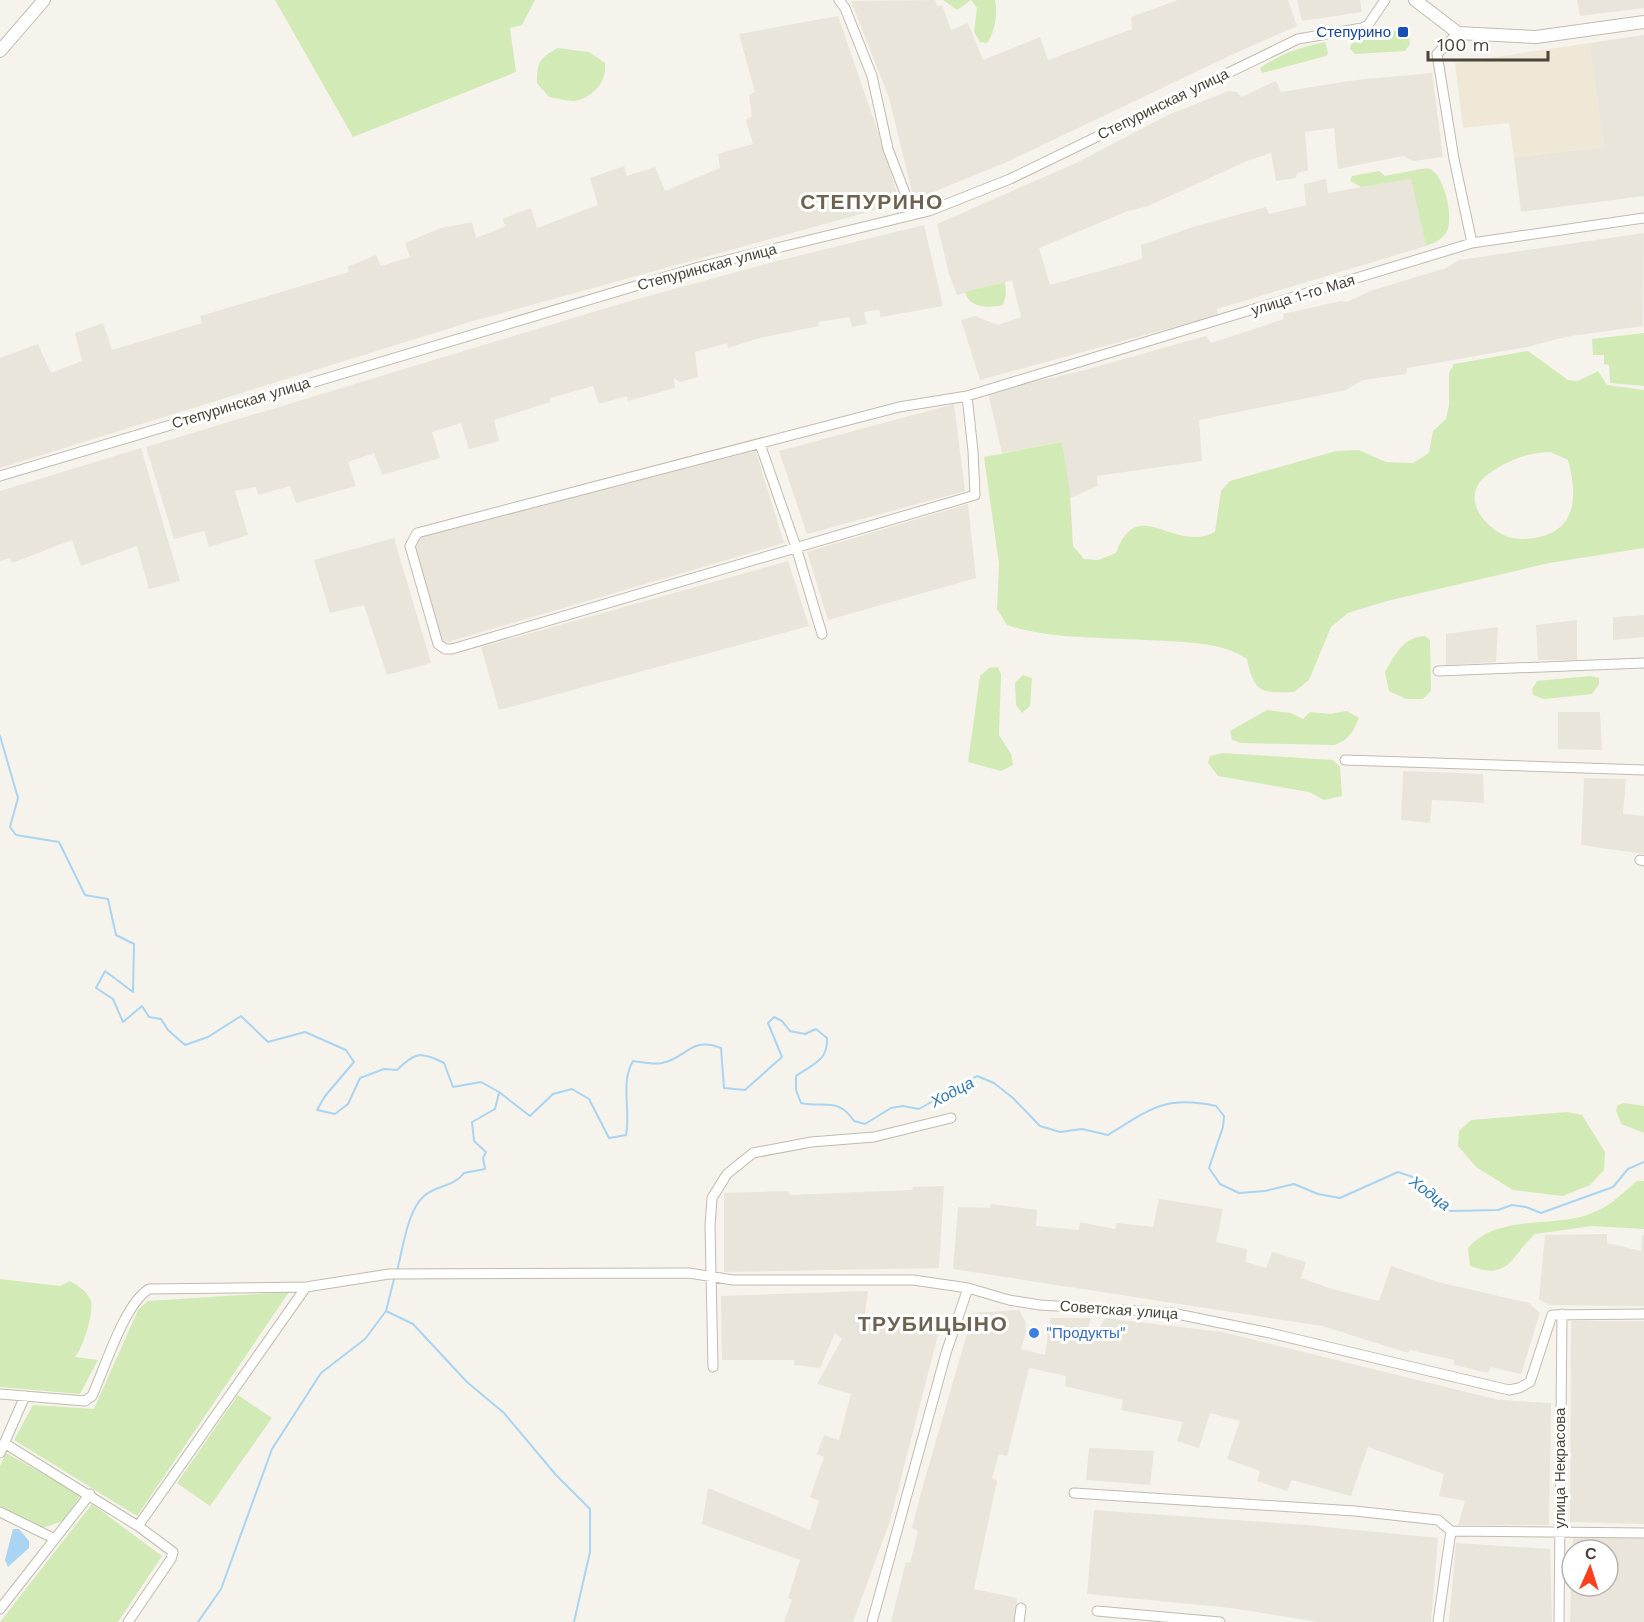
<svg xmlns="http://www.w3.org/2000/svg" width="1644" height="1622" viewBox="0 0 1644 1622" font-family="'Work Sans',sans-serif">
<rect width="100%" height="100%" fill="#f6f3ec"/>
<path fill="#eae5da" d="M935,0L937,6L942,5L951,30L968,23L983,60L1040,37L1048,60L1132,29L1131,17L1178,0H1288L1297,26L1229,56L1007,162L914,200L889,98L851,1Z
M1297,0H1360L1362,12L1302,21Z
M1577,0H1644V8L1580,16Z
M838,16L877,129L899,200L879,209L470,322L0,468V358L38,344L51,373L82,361L75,333L103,323L112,350L202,323L200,316L349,272L347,267L376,255L381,266L410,257L405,243L441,228L472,222L476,238L506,226L502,219L531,208L537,228L598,205L590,178L624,166L627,176L655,167L665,191L720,168L718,154L753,144L746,120L752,116L749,95L755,92L739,34Z
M1644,35V196L1521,212L1514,157L1604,147L1589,43Z
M1432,73L1443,157L1413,161L1403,156L1338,169L1334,128L1305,132L1308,170L1297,173L1296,178L1276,181L1271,153L1247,161L1148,206L1128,211L1039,248L1050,285L1142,259L1141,245L1193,227L1266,207L1269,214L1306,205L1304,184L1326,179L1328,193L1411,178L1426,246L1217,309L1218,315L980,380L961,320L975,316L998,325L1021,317L1012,280L957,295L949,274L937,224L1076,163L1170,114L1229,91L1237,92L1241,97L1276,81L1281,92L1356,80Z
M924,225L943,306L881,317L879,310L864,312L867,324L852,327L849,317L818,322L819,326L759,338L728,348L727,343L695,352L698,377L680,382L674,378L675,388L628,401L627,396L599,404L593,386L550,398V402L494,420L499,441L469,449L461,423L432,432L440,458L382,475L374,453L348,462L356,486L296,503L290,486L258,495L256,487L235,491L248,535L209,547L204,531L174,539L146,447L623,303L773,262Z
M1644,233L1643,326L1565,337L1527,347L1407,368L1406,374L1363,380L1346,390L1199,420L1202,461L1097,476L1098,486L1070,498L1062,442L1002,453L988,393L1085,370L1206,336L1211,343L1284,319L1283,314L1341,301L1347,302L1370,291L1446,268L1459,260Z
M954,404L965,491L807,534L779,451Z
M141,448L180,581L149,589L137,546L81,566L72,540L12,563L10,558L0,561V491Z
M755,449L784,543L441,644L411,537Z
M968,504L976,578L828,620L807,552Z
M394,538L431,663L387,675L364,605L330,613L314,560Z
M788,561L809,626L499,710L481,647Z
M1644,615V637L1613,640V617Z
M1577,620V660H1538L1536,625Z
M1498,627L1496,662L1446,665V634Z
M1558,712H1600L1602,750L1558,749Z
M1403,771L1483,774L1484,803L1432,800L1430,823L1401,820Z
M1584,778L1626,779L1623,814L1644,816V854L1581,845Z
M944,1186L939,1268L724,1272V1193L788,1191L790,1195L912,1190L913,1187Z
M1159,1199L1223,1209L1216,1242L1247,1249L1246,1262L1266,1268L1272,1252L1306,1262L1301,1278L1332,1289L1379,1301L1391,1266L1438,1282L1529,1303L1540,1313L1521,1374L1491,1367L1488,1373L1454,1365V1360L1410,1350L1408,1353L1322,1326L953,1269L958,1207L990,1208L991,1204L1037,1210L1036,1226L1079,1230L1080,1222L1115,1229L1117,1223L1153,1227Z
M1607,1234V1243L1641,1251L1642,1235H1644V1306L1549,1305L1539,1299L1545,1235Z
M868,1291L864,1320L939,1331L890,1521L853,1622H784L792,1600L788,1598L800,1560L702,1524L708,1488L810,1530L819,1501L810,1497L824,1457L817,1454L824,1435L839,1440L851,1394L817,1384L842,1339L835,1333L820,1368L794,1365V1360H722L721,1296Z
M1019,1310L1025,1321L1026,1332L1021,1349L1045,1355L1050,1318H1091L1087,1332L1096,1335L1105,1318L1222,1332L1499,1400L1551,1403L1549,1525H1458L1465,1501L1439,1496L1444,1474L1368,1447L1351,1496L1292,1480L1287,1491L1257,1481L1260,1471L1227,1459L1240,1421L1210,1413L1199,1448L1177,1441L1183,1422L1121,1410L1123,1400L1065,1386L1066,1376L1029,1368L1007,1456L999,1454L992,1478L997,1481L974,1589L1017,1598L1014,1622H891L906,1562L910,1563L918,1531L912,1528L924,1482L973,1313Z
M1571,1321H1644V1524L1570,1522Z
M1089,1448L1154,1451L1150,1485L1086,1480Z
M1094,1510L1306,1525L1438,1538L1431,1622H1319L1231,1608L1087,1594Z
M1573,1537L1644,1538V1622H1570L1572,1550V1586H1608V1550H1572Z
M1456,1543L1550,1549L1552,1622H1449Z"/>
<path fill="#efe8d6" d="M1589,43L1604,147L1514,157L1509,123L1463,128L1455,63Z"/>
<path fill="#d2eab5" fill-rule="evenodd" d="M275,0H535L522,25L510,28L516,72L353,137Z
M943,0H995C998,13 995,33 987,43L980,42L974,32L977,8L971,0L957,10Z
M1394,31L1409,35L1410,44L1405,51L1355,54L1350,49L1352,41L1357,37Z
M1325,42L1328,53L1326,56L1262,73L1260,68C1279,55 1302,46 1325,42Z
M558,48L589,52L605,63C607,80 595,95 579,100C571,103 558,98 549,97L537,83C537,61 540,58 558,48Z
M1421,169C1424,169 1427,168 1430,169C1444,174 1455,220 1446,233C1441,240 1434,243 1426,246L1411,179L1361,187L1350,181L1352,176L1379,171L1385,176Z
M1005,282L1006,295L1003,305C989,308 970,309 965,292Z
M1644,333V386L1610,383L1609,365L1604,364V355H1593L1592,339Z
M1528,351L1568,380L1578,381L1598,371L1607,385L1644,390V548L1549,563L1387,601L1348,613L1331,627L1309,680L1294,692C1261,693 1254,693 1247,659C1219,640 1177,642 1144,640C1099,637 1050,639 1007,625L997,609L999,564L984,457L1062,442L1070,493L1073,546L1084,559L1098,560L1116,553C1138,493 1173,554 1215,532L1221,491L1230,481L1336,451L1359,450L1386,462L1413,463L1429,453L1433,431L1446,419L1449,405V373L1454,364ZM1550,452L1568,460C1577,492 1578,529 1539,537C1531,539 1516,540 1508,537C1479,525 1459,492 1491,472C1511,459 1527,453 1550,452Z
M1425,636L1430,640L1431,691L1423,699H1406L1389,691L1385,672C1395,655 1403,637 1425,636Z
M998,667L1001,674L999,735L1011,754L1013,765L1001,771L968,762L980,676L989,668Z
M1023,675L1032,678L1030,706L1022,713L1016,705L1015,683Z
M1590,676L1599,678V684L1592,694L1544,699L1533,695L1532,689L1537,681Z
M1267,710L1291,713L1303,719L1310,712L1330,714L1347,711L1359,718C1353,732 1349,740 1334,745L1241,743L1232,740L1230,731Z
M1223,753L1333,760L1340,767L1342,796L1324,800L1309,792L1218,776L1208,763L1210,756Z
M1624,1103L1644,1106V1133L1621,1124L1616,1110L1618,1105Z
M1567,1112L1582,1115L1605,1152L1604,1170L1590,1185L1563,1196L1513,1190L1476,1167L1458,1146L1459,1131L1471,1120Z
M1637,1181H1644V1229L1592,1226L1535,1234C1510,1257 1510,1281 1470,1266L1468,1248C1498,1214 1547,1228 1587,1215C1610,1207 1619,1196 1637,1181Z
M0,1279L60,1286L70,1281C79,1286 87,1291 91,1301C94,1312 83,1348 75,1357L98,1360L80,1394L0,1387Z
M289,1292L137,1516L14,1440L33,1405L94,1409L138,1310L148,1301Z
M238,1395L272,1418L210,1506L177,1483Z
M6,1453L81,1495L63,1521L42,1528L0,1506V1466Z
M92,1504L162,1556L118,1622H0Z"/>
<path fill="#a9d4f2" d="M13,1529H19L29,1541V1548L8,1567L5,1560Z"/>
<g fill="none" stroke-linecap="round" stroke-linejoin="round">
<path stroke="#a9d4f2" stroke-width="2" d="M0,736L18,798L10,827L16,835L59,842L85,895L108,899L116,935L134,944L133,992L105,971L96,988L113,999L123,1022L142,1006L149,1017L161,1019L168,1030L185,1045L208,1037L241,1016L268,1042L305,1032L346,1050L354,1062L325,1096L317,1110L335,1114L348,1104L360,1078L384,1069L397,1070C416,1051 421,1052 444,1063L453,1087L481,1082L499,1092L530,1116L553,1094L572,1089L589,1099L609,1138L626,1135C631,1110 620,1083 633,1061C642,1062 653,1065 662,1063C686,1059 690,1036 721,1048L724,1088L745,1090L782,1057L768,1023L774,1017L782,1021L790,1031L805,1034L816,1029L827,1038C828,1061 813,1064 796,1076V1090L801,1103C825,1108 838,1097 854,1121L865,1124L891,1108L903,1106L919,1109L977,1076L994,1083L1013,1098L1040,1126L1060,1132L1082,1129L1108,1135C1150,1109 1165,1095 1216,1106L1224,1116L1223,1127L1209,1168L1220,1184L1239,1193L1265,1191L1294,1184L1318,1194L1340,1198L1398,1172L1413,1177L1427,1187L1436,1202L1450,1211L1498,1210L1512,1205L1526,1207L1541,1213L1613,1187L1628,1169L1644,1162
M397,1271C403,1249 407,1211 424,1196C436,1185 454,1187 464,1173L485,1169L483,1158L486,1152L474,1141L472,1122L495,1109L499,1093
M386,1311L413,1324L467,1382L504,1413L556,1475L590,1509V1552L574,1622
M198,1622L221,1589L272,1449L321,1373L365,1339L386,1311L394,1279"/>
<g stroke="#c2bbae" stroke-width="11">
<path id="minor" d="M839,0L845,8L872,76L888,149L913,214
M1458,33L1437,54L1454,159L1472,243
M967,396L973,451L975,495L452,649H445L438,644L410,546L417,533L899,407L967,396L1472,243L1644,218
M760,444L796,547L822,634
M0,476L699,267L929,211L1010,179L1298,39L1362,28L1368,25L1385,0
M1438,671L1644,663
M1345,760L1644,770
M1640,860L1644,861
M713,1367L710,1226L712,1198L727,1174L753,1153L811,1142L874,1137L951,1118
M0,1394L85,1401L92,1396C105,1368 124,1304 149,1289L306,1287L389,1274L689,1273L733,1280H913L968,1288
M4,1443L138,1526L306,1287
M0,1453L25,1396
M1074,1493L1355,1511L1438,1520L1451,1531L1644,1533
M0,1512L55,1539
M0,1609L90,1494
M1097,1611L1220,1622
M128,1622L171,1559L173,1552L138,1526
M872,1622L946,1353L968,1288L1009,1300L1040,1305L1172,1313L1270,1333L1509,1390L1519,1388L1530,1382L1552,1315L1644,1314
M1019,1622L1021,1608
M1438,1622L1451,1531
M1559,1622L1562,1314"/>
</g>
<g stroke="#c2bbae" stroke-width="14">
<path id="tertiary" d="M1415,0L1458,33L1536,37L1644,22
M0,51L44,0"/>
</g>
<use href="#minor" stroke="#fff" stroke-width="9"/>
<use href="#tertiary" stroke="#fff" stroke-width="12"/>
</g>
<rect fill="#1a4fb4" stroke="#fff" stroke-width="2" x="1397" y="26" width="12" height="12" rx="3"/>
<circle fill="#3f7fe0" stroke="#fff" stroke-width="2" cx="1034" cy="1333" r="6"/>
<g text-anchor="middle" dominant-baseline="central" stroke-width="6" stroke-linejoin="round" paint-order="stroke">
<g font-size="15" fill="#164399" stroke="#fff" text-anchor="end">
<text x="1391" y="32">Степурино</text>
</g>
<g font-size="15" fill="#4b4439" stroke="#fff">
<text transform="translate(1163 104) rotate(-26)">Степуринская улица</text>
<text transform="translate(707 267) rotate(-15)">Степуринская улица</text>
<text transform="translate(1303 295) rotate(-17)">улица 1-го Мая</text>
<text transform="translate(241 403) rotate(-17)">Степуринская улица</text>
<text transform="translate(1119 1310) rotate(4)">Советская улица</text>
<text transform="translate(1560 1468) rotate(-90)">улица Некрасова</text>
</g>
<g font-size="15" fill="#366cbe" stroke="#fff" text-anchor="start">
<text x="1046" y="1333">"Продукты"</text>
</g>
<g font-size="16" font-style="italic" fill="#2e7ab2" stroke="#fff">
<text transform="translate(952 1092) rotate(-28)">Ходца</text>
<text transform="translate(1430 1193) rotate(37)">Ходца</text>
</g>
<g font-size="21" font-weight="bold" letter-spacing="1.5" fill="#6e6250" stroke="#fff">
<text x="872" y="201">СТЕПУРИНО</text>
<text x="933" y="1323">ТРУБИЦЫНО</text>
</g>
</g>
<g transform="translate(1590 1568) rotate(3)"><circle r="28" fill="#ffffff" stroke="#b7b4b0" stroke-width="1.5"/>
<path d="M0-4.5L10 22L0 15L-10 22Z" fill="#fc3f1d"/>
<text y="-9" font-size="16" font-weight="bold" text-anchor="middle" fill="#4b4439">С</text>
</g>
<path d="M1428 51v9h120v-9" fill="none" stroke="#4b4439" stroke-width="3"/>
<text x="1437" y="51" font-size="18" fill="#4b4439" stroke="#ffffff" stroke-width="4.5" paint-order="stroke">100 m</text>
</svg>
